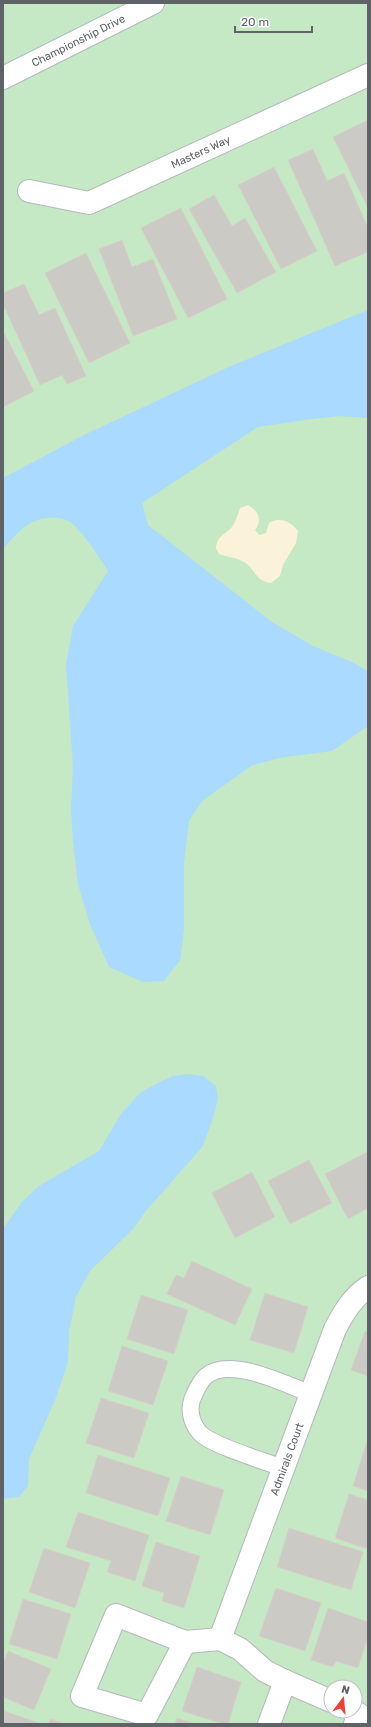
<svg xmlns="http://www.w3.org/2000/svg" width="371" height="1727" viewBox="0 0 371 1727" font-family="Rubik,sans-serif">
<rect width="100%" height="100%" fill="#f1efe8"/>
<path fill="#c5e8c5" fill-rule="evenodd" d="M3,3H368V1724H3ZM331,1687H355V1711H331Z"/>
<path fill="#fbf3d9" d="M248,505C258,511 263,519 255,530L259,535L266,533L269,523C279,516 292,522 298,531L296,543L283,565L280,576L271,583C255,581 255,568 244,562C238,558 227,557 219,554L216,548C217,536 224,535 231,528C235,524 238,514 240,508Z"/>
<path fill="#aadaff" d="M368,310V418L340,416L311,419L258,427L142,503L148,525L272,622L313,646L354,663L368,671V726L332,751L278,758L251,766L202,801L189,821L184,863V929L180,960L164,981L143,982L109,967L90,924L78,884L73,842L71,809L73,768L66,664L73,626L108,571C98,556 84,532 70,522C60,515 43,517 32,522C21,528 11,540 3,549V478L82,436L233,365Z
M188,1074L203,1076L216,1086L218,1099L214,1115L203,1146L145,1212L134,1228L90,1271L76,1297L69,1331L68,1362L55,1400L29,1459L28,1486L19,1497L3,1499V1229L22,1202L39,1186L99,1151L121,1114L141,1092L172,1076Z"/>
<path fill="#cccac5" stroke="#d6d1c6" d="M368,120V208L333,137Z
M313,149L327,181L344,173L368,228V252L335,266L288,160Z
M274,167L317,251L281,269L238,185Z
M214,195L232,226L245,218L276,272L237,293L189,209Z
M181,208L227,299L188,318L141,228Z
M122,240L132,267L153,259L177,319L133,336L99,249Z
M86,253L130,343L89,363L45,273Z
M24,284L39,315L55,308L86,376L67,384L62,375L40,385L3,304V293Z
M3,331L34,391L3,407Z
M367,1152L368,1154V1208L348,1219L325,1174Z
M309,1160L332,1203L290,1224L268,1181Z
M252,1172L275,1217L235,1238L212,1193Z
M192,1261L252,1289L235,1325L167,1294L176,1275L184,1278Z
M265,1293L308,1307L294,1353L250,1340Z
M141,1295L188,1310L174,1354L127,1339Z
M365,1331L368,1332V1376L351,1370Z
M122,1346L168,1361L153,1405L108,1391Z
M101,1398L149,1413L134,1458L86,1443Z
M367,1441H368V1491L353,1486Z
M98,1455L170,1478L158,1516L86,1493Z
M181,1476L224,1490L210,1535L166,1521Z
M349,1494L368,1500V1549L335,1538Z
M78,1512L149,1535L135,1581L107,1572L111,1561L66,1547Z
M289,1528L363,1552L351,1590L277,1567Z
M156,1542L200,1556L184,1608L162,1601L164,1593L142,1586Z
M44,1548L90,1563L75,1608L29,1592Z
M276,1588L321,1603L305,1651L259,1636Z
M23,1599L71,1614L57,1659L9,1644Z
M328,1608L368,1622V1637L358,1668L336,1661L333,1667L311,1660Z
M8,1651L51,1669L34,1710L3,1697V1663Z
M197,1667L241,1682L228,1724H223L182,1711Z
M4,1711L42,1724H3Z
M177,1718L195,1724H175Z
M50,1719L66,1724H48Z"/>
<g fill="none" stroke-linecap="round" stroke-linejoin="round">
<g stroke="#b5b8bc" stroke-width="18">
<path id="lane" d="M283,1468C264,1461 214,1446 201,1434C193,1426 188,1412 192,1400C195,1393 199,1382 206,1376C230,1356 285,1384 311,1394"/>
</g>
<g stroke="#b5b8bc" stroke-width="24">
<g id="street">
<path id="s1" d="M3,78L153,3"/>
<path id="s2" d="M29,191L89,203L368,75"/>
<path d="M116,1615L185,1642L147,1715L82,1696Z"/>
<path id="s3" d="M220,1639L335,1329C344,1312 352,1298 368,1287"/>
<path d="M185,1642L220,1639L240,1649L265,1671L285,1681"/>
<path d="M353,1711L359,1714L355,1724"/>
<path d="M269,1724L285,1681L331,1701"/>
</g>
</g>
<use href="#lane" stroke="#fff" stroke-width="16"/>
<use href="#street" stroke="#fff" stroke-width="22"/>
</g>
<g text-anchor="middle" dominant-baseline="central" stroke-width="4" stroke-linejoin="round" paint-order="stroke">
<g font-size="11" fill="#5f6368" stroke="#fff">
<text stroke="none"><textPath href="#s1" startOffset="84">Championship Drive</textPath></text>
<text stroke="none"><textPath href="#s2" startOffset="184">Masters Way</textPath></text>
<text stroke="none"><textPath href="#s3" startOffset="192">Admirals Court</textPath></text>
</g>
</g>
<rect width="371" height="1727" fill="none" stroke="#5f6368" stroke-width="8"/>
<g transform="translate(343 1699) rotate(16)"><circle r="19" fill="#ffffff" stroke="#bfc1c3"/>
<path d="M0-3L7 15L0 10L-7 15Z" fill="#ea4335"/>
<text y="-6" font-size="11" font-weight="bold" text-anchor="middle" fill="#5f6368">N</text>
</g>
<path d="M235 26v6h77v-6" fill="none" stroke="#5f6368" stroke-width="2"/>
<text x="241" y="26" font-size="12" fill="#5f6368" stroke="#ffffff" stroke-width="3" paint-order="stroke">20 m</text>
</svg>
